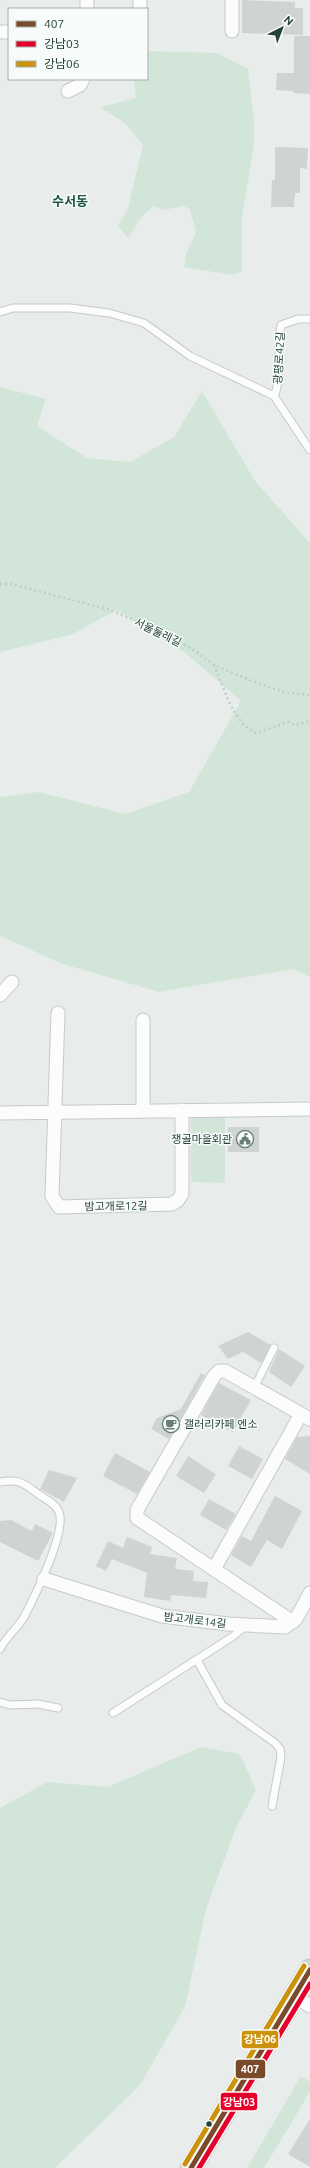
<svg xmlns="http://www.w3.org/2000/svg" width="310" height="2168" viewBox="0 0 310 2168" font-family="Ubuntu,'Noto Sans KR',sans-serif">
<rect width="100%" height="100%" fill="#e8edeb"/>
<path fill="#d1e6d8" d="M147,51L217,53L248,69L254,120V145L242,218V271L232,275L184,267L186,254L196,232L190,209L183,206L164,210L154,206L142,216L128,238L118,226L128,208L143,145L126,124L100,107L136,98L134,79H147Z
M0,387L46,399L37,426L87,458L130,462L174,437L202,391L255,481L310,543V977L293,969L159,992L63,964L0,936V797L39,792L125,814L189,792L241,701L184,652L116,610L73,634L0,652Z
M191,1114L225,1115V1183L191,1182Z
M201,1747L240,1754L256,1790L236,1828L206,1909L185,2007L140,2085L55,2168H0V1808L47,1782L108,1787Z
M301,2076L310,2082V2092L264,2168H247Z"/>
<path fill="#cfd4d2" d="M242,0L295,2V8H303V35L242,33Z
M294,36H310V94L293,93V91L276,90L277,73H294Z
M275,147L308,148L307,169L300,168V193H295L294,207H271L272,180H275Z
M228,1127H259V1152H228Z
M248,1332L271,1345L261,1363L243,1352L228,1359L218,1346Z
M279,1349L305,1366L291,1387L269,1372Z
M201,1373L205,1375L169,1439L151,1429L157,1418L181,1409Z
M219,1383L251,1400L233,1432L201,1415Z
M310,1436V1474L285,1459L297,1437Z
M239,1446L263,1459L252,1479L228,1466Z
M115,1453L150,1472L137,1494L103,1476Z
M188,1456L216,1474L204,1493L176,1476Z
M49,1470L77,1478L64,1502L40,1489Z
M275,1496L302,1511L282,1549L267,1540L251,1567L231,1555L242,1536L251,1541Z
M209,1499L236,1514L226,1530L200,1515Z
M11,1520L32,1531L35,1524L53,1533L38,1561L0,1542V1521Z
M127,1537L152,1547L150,1554L177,1558L175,1569L194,1571L193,1581L208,1582L206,1598L171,1595L170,1601L144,1597L147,1573L112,1559L106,1571L96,1566L108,1541L123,1548Z
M310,2119V2167L288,2154Z"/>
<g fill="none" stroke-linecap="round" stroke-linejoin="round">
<g stroke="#c5cac8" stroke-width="9">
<path id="lane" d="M0,312L13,308H70L109,313L144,323L190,356L274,396L310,450
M274,396C282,381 277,345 281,325L298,319H310
M254,1388L274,1348
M0,1482C21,1478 25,1485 41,1496C47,1500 56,1504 59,1512C67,1531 34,1598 24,1617C17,1629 6,1637 0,1649
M197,1660L222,1705L275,1743L280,1749L281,1757L272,1806
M0,1702L10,1705L38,1704L58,1708
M113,1713L232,1637L247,1625"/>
</g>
<g stroke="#c5cac8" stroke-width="15">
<path id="street" d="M87,9V0
M140,9V0
M232,31V0
M0,32H9
M68,91L80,85L83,79
M0,995L12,982
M58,1013L52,1196L59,1207L172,1204L178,1200L182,1194V1110
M143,1020V1110
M0,1113L310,1109
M214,1569L301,1414
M44,1579L162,1616L228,1624L285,1627L296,1619L310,1593
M293,1622L137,1518V1510L214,1376L219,1371H225L310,1419
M295,1996L310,2006"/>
</g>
<g stroke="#c3ccc9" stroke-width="23">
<path id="primary" d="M191,2168L310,1970"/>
</g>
<path stroke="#c3ccca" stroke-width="2.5" stroke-dasharray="2 3" stroke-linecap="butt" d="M0,584H11L107,609L158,630L191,648L214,665L252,681L284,692L310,695
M214,665C224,687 232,722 256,733L288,722L295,725L310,721"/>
<use href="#lane" stroke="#fcfcfc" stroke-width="7"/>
<use href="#street" stroke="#fcfcfc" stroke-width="13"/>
<use href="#primary" stroke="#cfd7d5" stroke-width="21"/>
<g stroke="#f7fbf9" stroke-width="8">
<path id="bus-1" d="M191,2168L310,1970"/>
</g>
<g stroke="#f7fbf9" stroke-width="8">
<path id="bus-2" d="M199,2168L310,1984"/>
</g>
<g stroke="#f7fbf9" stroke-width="8">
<path id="bus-3" d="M185,2164L304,1966"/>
</g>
<use href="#bus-1" stroke="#7a4b2a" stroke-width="5"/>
<use href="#bus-2" stroke="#e4002b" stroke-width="5"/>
<use href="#bus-3" stroke="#cd920c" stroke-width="5"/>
</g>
<defs>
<g id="civic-ring" transform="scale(0.9)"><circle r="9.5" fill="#f7fbf9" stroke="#697e78" stroke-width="1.5"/><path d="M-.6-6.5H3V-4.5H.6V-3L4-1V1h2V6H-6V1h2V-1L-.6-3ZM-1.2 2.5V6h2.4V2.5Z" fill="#697e78"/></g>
<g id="cafe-ring" transform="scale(0.9)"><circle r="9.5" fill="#f7fbf9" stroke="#697e78" stroke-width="1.5"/><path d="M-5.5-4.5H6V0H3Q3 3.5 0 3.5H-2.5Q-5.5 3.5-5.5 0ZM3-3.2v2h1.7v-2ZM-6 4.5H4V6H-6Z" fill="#697e78"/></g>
</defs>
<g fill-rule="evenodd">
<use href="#civic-ring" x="245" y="1139"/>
<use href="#cafe-ring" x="171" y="1424"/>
</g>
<circle fill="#24423a" stroke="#f7fbf9" stroke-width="1.5" cx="209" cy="2124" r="3.5"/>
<g text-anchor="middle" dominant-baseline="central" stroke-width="3" stroke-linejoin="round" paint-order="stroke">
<g font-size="11" fill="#24423a" stroke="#f7fbf9">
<text transform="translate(279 358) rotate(-87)">광평로42길</text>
<text transform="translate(158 632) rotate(26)">서울둘레길</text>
<text transform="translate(116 1206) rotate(-1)">밤고개로12길</text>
<text transform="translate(195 1620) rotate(7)">밤고개로14길</text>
</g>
<g font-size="11" fill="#24423a" stroke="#f7fbf9" text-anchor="end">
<text x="232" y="1139">쟁골마을회관</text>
<text x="184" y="1424" text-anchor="start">갤러리카페 엔소</text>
</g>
<g font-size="13" font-weight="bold" fill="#1f5548" stroke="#f7fbf9">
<text x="70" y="201">수서동</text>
</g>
</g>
<g stroke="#f7fbf9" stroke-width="1.5">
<rect x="241" y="2030" width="38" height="19" rx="4" fill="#cd920c"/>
<rect x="235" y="2059" width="31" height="20" rx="4" fill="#7a4b2a"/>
<rect x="220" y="2092" width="38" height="19" rx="4" fill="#e4002b"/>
</g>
<g font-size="11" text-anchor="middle" font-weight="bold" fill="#fff">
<text x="260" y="2043">강남06</text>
<text x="250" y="2073">407</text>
<text x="239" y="2106">강남03</text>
</g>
<rect x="8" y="8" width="140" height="72" fill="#f7fbf9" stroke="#a3b1ad"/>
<rect x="16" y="21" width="20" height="6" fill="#7a4b2a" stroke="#a3b1ad"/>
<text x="44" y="28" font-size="12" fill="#24423a">407</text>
<rect x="16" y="41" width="20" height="6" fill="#e4002b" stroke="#a3b1ad"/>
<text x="44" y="48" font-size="12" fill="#24423a">강남03</text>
<rect x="16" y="61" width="20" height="6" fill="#cd920c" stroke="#a3b1ad"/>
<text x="44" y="68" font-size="12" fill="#24423a">강남06</text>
<g transform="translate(282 28) rotate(42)" stroke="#f7fbf9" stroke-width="3" paint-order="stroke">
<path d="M0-3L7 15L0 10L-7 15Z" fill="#24423a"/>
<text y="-6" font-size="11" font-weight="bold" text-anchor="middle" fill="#24423a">N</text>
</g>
</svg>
